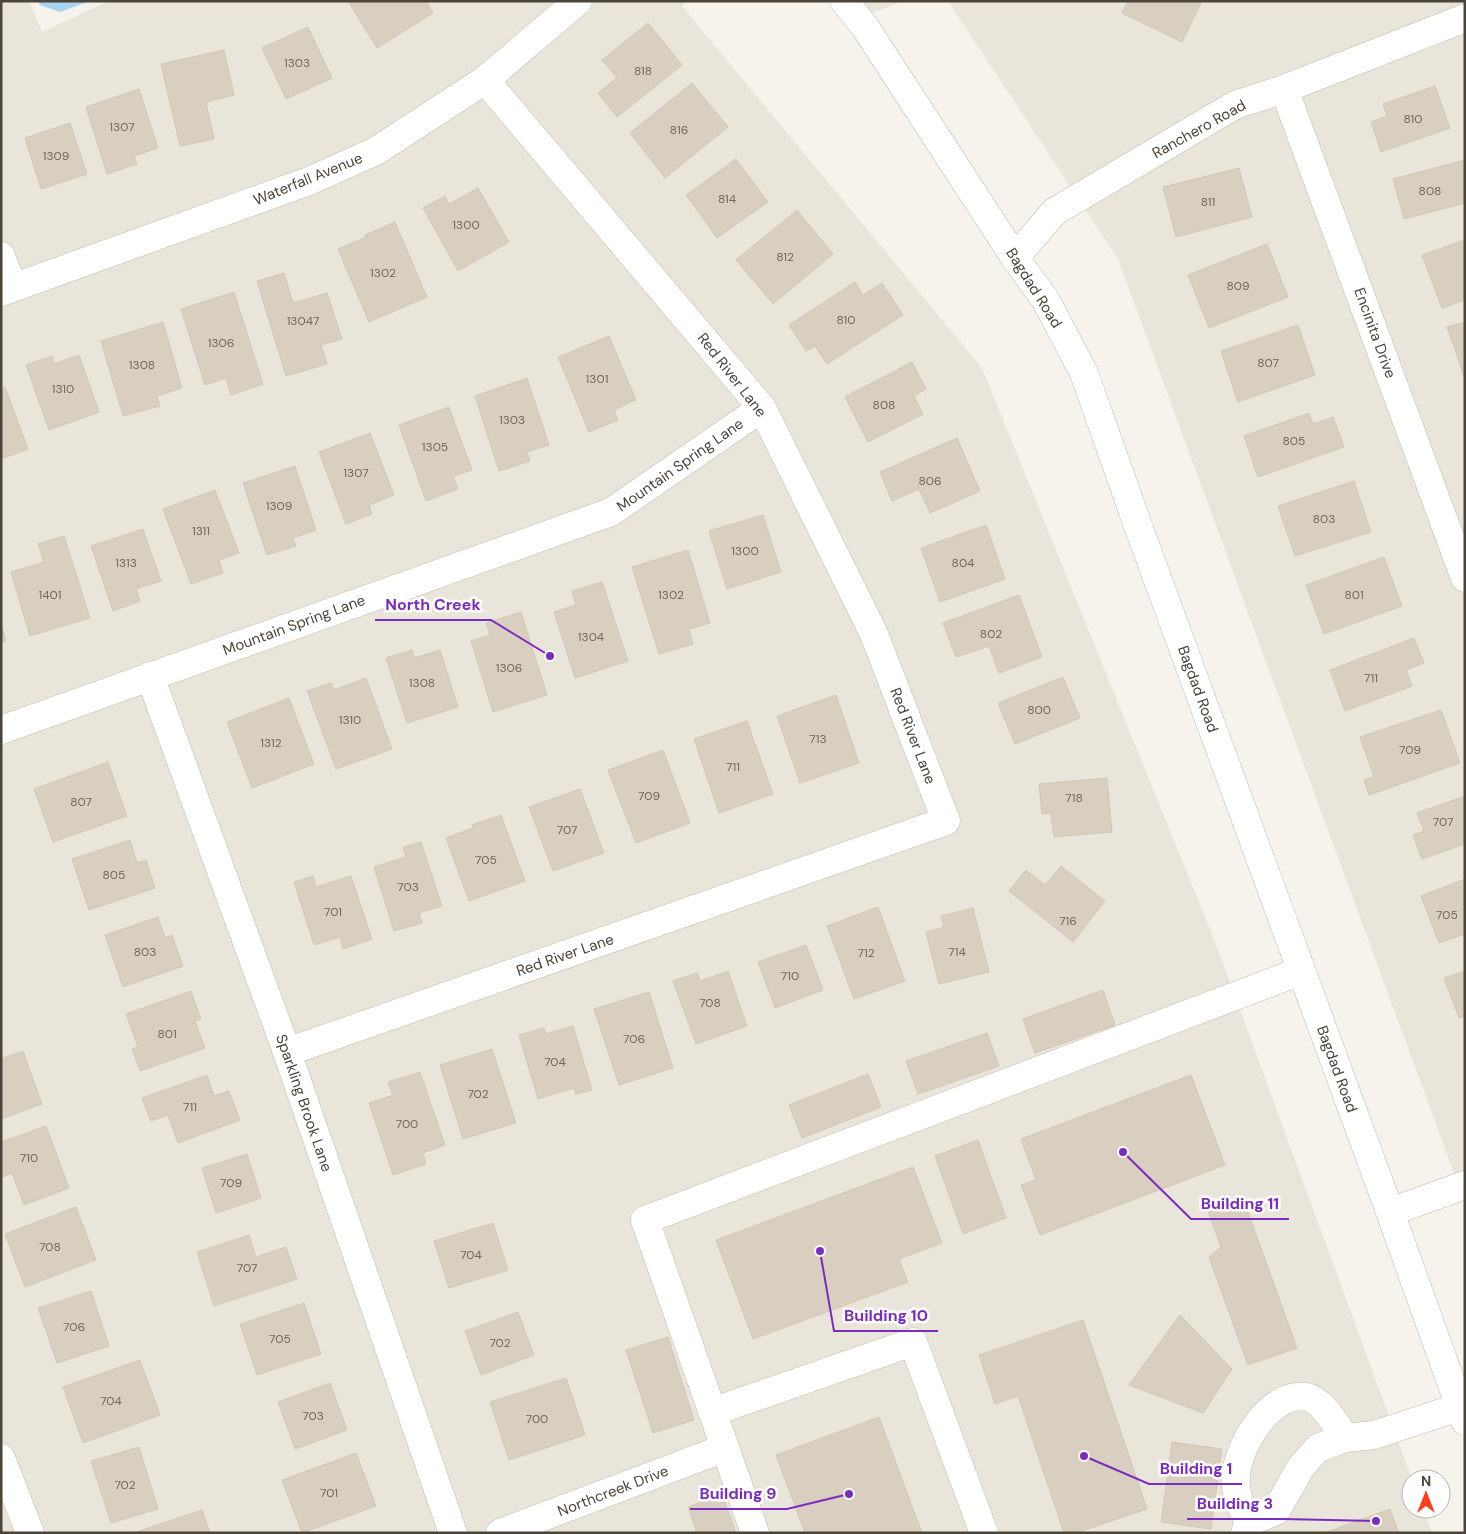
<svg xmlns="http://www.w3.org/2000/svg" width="1466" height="1534" viewBox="0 0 1466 1534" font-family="'DM Sans',sans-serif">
<rect width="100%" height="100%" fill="#f6f3ec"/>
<path fill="#eae5da" d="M1,1H29L42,32L109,1H687L682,6L982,368L1216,944L1412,1479L1411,1509H1423L1432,1533H1Z
M845,1H904L858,18Z
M948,1H1465V1203L1118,259Z"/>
<path fill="#a9d4f2" d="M38,1H90L60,12L40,5Z"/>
<path fill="#d8cfc1" stroke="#d3c7b4" d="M348,1H426L433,13L377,48Z
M1128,1H1202L1182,42L1122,13Z
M648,23L682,65L617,117L598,93L617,78L602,60Z
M308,27L332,78L286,99L262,48Z
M224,50L234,95L206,102L214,139L180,146L161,64Z
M692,83L728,127L665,178L630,133Z
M1435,86L1450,128L1381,152L1371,122L1387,116L1383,104Z
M139,89L158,148L134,156L137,164L107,174L86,107Z
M70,123L87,174L41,189L25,138Z
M736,159L768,202L717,238L686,195Z
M1465,160V203L1404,219L1393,179Z
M1239,168L1252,217L1176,237L1163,187Z
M478,188L509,242L458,271L423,208L445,196L449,204Z
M797,210L833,254L773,304L736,260Z
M395,222L427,297L369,322L338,249L366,237L365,235Z
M1465,240V300L1442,308L1422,255Z
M1267,244L1288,297L1209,328L1188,275Z
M284,273L293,303L327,293L342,339L321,345L327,364L286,376L257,281Z
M855,282L863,295L882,283L903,315L827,364L815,346L806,351L789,325Z
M234,292L263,384L231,395L226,378L205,385L181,309Z
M163,322L182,388L157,396L160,406L123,416L101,341Z
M1465,322V379L1447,327Z
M1298,325L1315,375L1238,402L1221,351Z
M609,336L636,400L614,410L618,420L589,432L558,357Z
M79,355L99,412L49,430L26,365L52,356L54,364Z
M912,362L926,389L914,396L923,414L868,442L845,397Z
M527,378L549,445L527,452L530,461L499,471L475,396Z
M5,387L28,449L1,459V388Z
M449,407L472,470L453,476L458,489L426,501L399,425Z
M1309,413L1313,424L1333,417L1344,447L1258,477L1244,436Z
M370,433L394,495L369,505L372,514L346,524L319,452Z
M957,438L980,491L930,513L919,489L892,501L880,472Z
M295,466L316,530L293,538L296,546L267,555L243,483Z
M1354,481L1371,532L1295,556L1278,506Z
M215,490L239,553L219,560L223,573L191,584L163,509Z
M763,515L781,572L727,589L709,531Z
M986,525L1005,579L940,602L921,548Z
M143,529L161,581L136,589L140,601L113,611L91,546Z
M64,536L90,618L30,636L11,572L44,562L38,544Z
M688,550L710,623L689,629L693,644L659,654L632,567Z
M1384,557L1402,606L1324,634L1306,585Z
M602,582L628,661L575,678L554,612L576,605L572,591Z
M1019,595L1042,657L999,673L989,646L956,657L943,623Z
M521,612L547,695L493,712L471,641L490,635L486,623Z
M1,624L6,641L1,642Z
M1414,638L1424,663L1406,670L1412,686L1345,711L1330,670Z
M412,650L414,658L440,650L458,707L407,723L386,658Z
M1063,677L1080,718L1015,744L998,703Z
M366,678L392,749L336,769L307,691L331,683L334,690Z
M836,695L859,763L800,783L777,716Z
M289,698L314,764L252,788L227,722Z
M1441,710L1460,763L1369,795L1364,780L1374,777L1360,737Z
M747,721L773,794L719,813L694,739Z
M663,750L690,823L636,843L608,770Z
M108,762L127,816L53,842L34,789Z
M1107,778L1112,832L1054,837L1051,813L1042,814L1039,784Z
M580,789L604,853L553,871L529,807Z
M1465,796V844L1422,859L1413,835L1424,831L1417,813Z
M501,815L525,881L469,901L446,838L473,828L472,825Z
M130,840L137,863L146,860L155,888L89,910L72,859Z
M421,842L442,906L419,913L422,923L394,931L374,867L406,857L403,847Z
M1061,866L1105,901L1073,942L1009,891L1026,870L1045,885Z
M313,876L316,887L351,876L372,939L343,949L340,937L314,945L294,882Z
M1465,879V934L1439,943L1421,896Z
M878,907L905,981L854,999L827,926Z
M973,908L989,972L939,984L926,932L944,927L941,916Z
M158,917L165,938L172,935L183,966L123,987L105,935Z
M806,945L823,990L775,1008L758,962Z
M728,971L747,1026L696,1044L673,981L697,973L700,981Z
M1465,971V1016L1459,1018L1444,978Z
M1103,990L1115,1025L1035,1053L1023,1019Z
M191,991L201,1019L195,1021L205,1048L140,1071L132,1049L138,1047L126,1014Z
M649,992L673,1068L619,1085L594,1009Z
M573,1026L592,1090L576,1094L574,1088L538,1099L519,1035L544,1028L546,1034Z
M987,1033L999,1066L918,1094L906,1061Z
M492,1049L516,1123L463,1139L440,1065Z
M23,1051L42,1104L1,1119V1059Z
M420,1072L445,1145L423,1153L426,1164L393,1175L369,1103L393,1095L388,1082Z
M868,1074L881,1107L802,1138L789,1105Z
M207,1075L214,1096L229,1091L240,1120L178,1143L168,1115L151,1121L142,1098Z
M1191,1075L1225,1165L1040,1235L1021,1185L1036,1180L1021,1139Z
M46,1126L69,1188L24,1205L12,1173L1,1178V1142Z
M978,1140L1006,1218L963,1234L935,1156Z
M247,1154L261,1198L216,1213L202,1168Z
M913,1167L942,1243L899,1259L908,1282L753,1339L716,1240Z
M1243,1198L1297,1348L1248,1365L1209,1257L1221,1247L1208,1211Z
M76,1207L96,1260L25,1287L5,1234Z
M493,1223L508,1270L449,1288L434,1241Z
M249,1235L256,1257L286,1247L297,1279L214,1306L197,1252Z
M91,1291L109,1346L57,1363L38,1308Z
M304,1303L321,1354L257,1375L240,1324Z
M518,1312L534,1355L481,1375L465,1331Z
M1180,1315L1232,1369L1203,1413L1129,1385Z
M1083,1320L1147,1509L1076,1533H1064L1018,1396L995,1404L979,1355Z
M668,1337L694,1420L653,1433L626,1350Z
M140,1360L160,1415L83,1443L63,1387Z
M566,1378L585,1435L509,1460L490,1402Z
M330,1383L347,1430L295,1449L278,1402Z
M879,1417L922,1533H805L776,1455Z
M1172,1442L1222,1449L1211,1529L1161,1522Z
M139,1447L158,1509L111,1523L91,1461Z
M356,1453L376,1506L302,1533L282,1480Z
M722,1494L736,1533H697L688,1507Z
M1390,1509L1399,1533H1324Z
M202,1510L210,1533H133Z"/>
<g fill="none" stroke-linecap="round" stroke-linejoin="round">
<g stroke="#c2bbae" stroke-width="29">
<path id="minor" d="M844,1L865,27L1015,258L1045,299L1084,373L1137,523L1390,1212L1465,1421
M1284,89L1465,578
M1,256L13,288
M1015,258L1054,212L1235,105L1284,89L1465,18
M1,292L309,181L376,151L485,80L578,1
M150,676L287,1052L453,1533
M1,730L611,512L762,408
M287,1052L946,821L874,634L762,408L485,80
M1390,1212L1465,1185
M712,1412L913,1342L984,1533
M1,1458L30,1533
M1249,1522L1276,1511L1301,1467L1318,1448L1345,1438L1374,1435L1465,1405
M500,1533L725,1448
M755,1533L645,1220L1301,971
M1245,1533L1249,1522C1241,1507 1234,1493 1236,1475C1239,1444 1270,1391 1307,1397C1322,1400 1337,1426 1345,1438"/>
</g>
<use href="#minor" stroke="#fff" stroke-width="28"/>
</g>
<g text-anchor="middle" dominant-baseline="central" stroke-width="5" stroke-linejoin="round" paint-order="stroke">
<g font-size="12" fill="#6e675b">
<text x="297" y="63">1303</text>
<text x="643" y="71">818</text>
<text x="1413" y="119">810</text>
<text x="122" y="127">1307</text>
<text x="679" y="130">816</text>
<text x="56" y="156">1309</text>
<text x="1430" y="191">808</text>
<text x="727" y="199">814</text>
<text x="1208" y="202">811</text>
<text x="466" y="225">1300</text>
<text x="785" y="257">812</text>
<text x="383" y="273">1302</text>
<text x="1238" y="286">809</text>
<text x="846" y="320">810</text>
<text x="303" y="321">13047</text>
<text x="221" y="343">1306</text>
<text x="1268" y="363">807</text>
<text x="142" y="365">1308</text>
<text x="597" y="379">1301</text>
<text x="63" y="389">1310</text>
<text x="884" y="405">808</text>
<text x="512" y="420">1303</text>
<text x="1294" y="441">805</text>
<text x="435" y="447">1305</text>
<text x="356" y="473">1307</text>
<text x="930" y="481">806</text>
<text x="279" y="506">1309</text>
<text x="1324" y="519">803</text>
<text x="201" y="531">1311</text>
<text x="745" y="551">1300</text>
<text x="126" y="563">1313</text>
<text x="963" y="563">804</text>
<text x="50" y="595">1401</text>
<text x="671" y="595">1302</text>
<text x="1354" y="595">801</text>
<text x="991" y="634">802</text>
<text x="591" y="637">1304</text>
<text x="509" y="668">1306</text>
<text x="1371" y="678">711</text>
<text x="422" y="683">1308</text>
<text x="1039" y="710">800</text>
<text x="350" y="720">1310</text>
<text x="818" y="739">713</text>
<text x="271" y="743">1312</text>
<text x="1410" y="750">709</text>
<text x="733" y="767">711</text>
<text x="649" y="796">709</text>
<text x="1074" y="798">718</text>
<text x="81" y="802">807</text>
<text x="1443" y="822">707</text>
<text x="567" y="830">707</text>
<text x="486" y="860">705</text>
<text x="114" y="875">805</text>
<text x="408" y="887">703</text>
<text x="333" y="912">701</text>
<text x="1447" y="915">705</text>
<text x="1068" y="921">716</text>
<text x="145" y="952">803</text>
<text x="957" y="952">714</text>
<text x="866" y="953">712</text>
<text x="790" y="976">710</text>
<text x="710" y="1003">708</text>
<text x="167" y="1034">801</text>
<text x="634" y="1039">706</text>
<text x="555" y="1062">704</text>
<text x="478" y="1094">702</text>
<text x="190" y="1107">711</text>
<text x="407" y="1124">700</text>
<text x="29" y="1158">710</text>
<text x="231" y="1183">709</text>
<text x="50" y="1247">708</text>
<text x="471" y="1255">704</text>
<text x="247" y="1268">707</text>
<text x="74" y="1327">706</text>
<text x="280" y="1339">705</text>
<text x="500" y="1343">702</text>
<text x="111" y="1401">704</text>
<text x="313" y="1416">703</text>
<text x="537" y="1419">700</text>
<text x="125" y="1485">702</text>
<text x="329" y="1493">701</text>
</g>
<g font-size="15" fill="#4b4439" stroke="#fff">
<text transform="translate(1199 129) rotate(-29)">Ranchero Road</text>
<text transform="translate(308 179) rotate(-22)">Waterfall Avenue</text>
<text transform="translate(1034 288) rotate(58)">Bagdad Road</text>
<text transform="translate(1375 333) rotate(70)">Encinita Drive</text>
<text transform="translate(732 375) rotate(52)">Red River Lane</text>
<text transform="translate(680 465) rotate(-35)">Mountain Spring Lane</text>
<text transform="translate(294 625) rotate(-20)">Mountain Spring Lane</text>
<text transform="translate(1198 689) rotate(70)">Bagdad Road</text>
<text transform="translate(913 736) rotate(69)">Red River Lane</text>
<text transform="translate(565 955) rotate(-19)">Red River Lane</text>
<text transform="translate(1337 1069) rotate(70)">Bagdad Road</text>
<text transform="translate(304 1103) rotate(71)">Sparkling Brook Lane</text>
<text transform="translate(613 1491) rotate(-21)">Northcreek Drive</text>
</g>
</g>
<path fill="none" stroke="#7b2cbf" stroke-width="2" d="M550 656L491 620H375M1123 1152L1191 1219H1289M820 1251L834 1331H938M1084 1456L1149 1484H1242M849 1494L787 1509H690M1376 1521L1283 1519H1187"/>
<g fill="#7b2cbf" stroke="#fff" stroke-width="2">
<circle cx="550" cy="656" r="5"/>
<circle cx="1123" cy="1152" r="5"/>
<circle cx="820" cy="1251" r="5"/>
<circle cx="1084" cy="1456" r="5"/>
<circle cx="849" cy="1494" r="5"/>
<circle cx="1376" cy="1521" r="5"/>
</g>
<g font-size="16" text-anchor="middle" font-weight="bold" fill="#7b2cbf" stroke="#fff" stroke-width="5" stroke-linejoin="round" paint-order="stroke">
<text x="433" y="610">North Creek</text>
<text x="1240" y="1209">Building 11</text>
<text x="886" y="1321">Building 10</text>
<text x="1196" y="1474">Building 1</text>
<text x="738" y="1499">Building 9</text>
<text x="1235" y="1509">Building 3</text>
</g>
<rect width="1466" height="1534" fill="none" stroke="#4b4439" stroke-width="5"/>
<g transform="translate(1426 1494)"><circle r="24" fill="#ffffff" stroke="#b7b4b0"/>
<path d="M0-4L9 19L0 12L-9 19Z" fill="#fc3f1d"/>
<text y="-8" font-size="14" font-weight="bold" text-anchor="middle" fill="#4b4439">N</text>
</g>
</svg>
